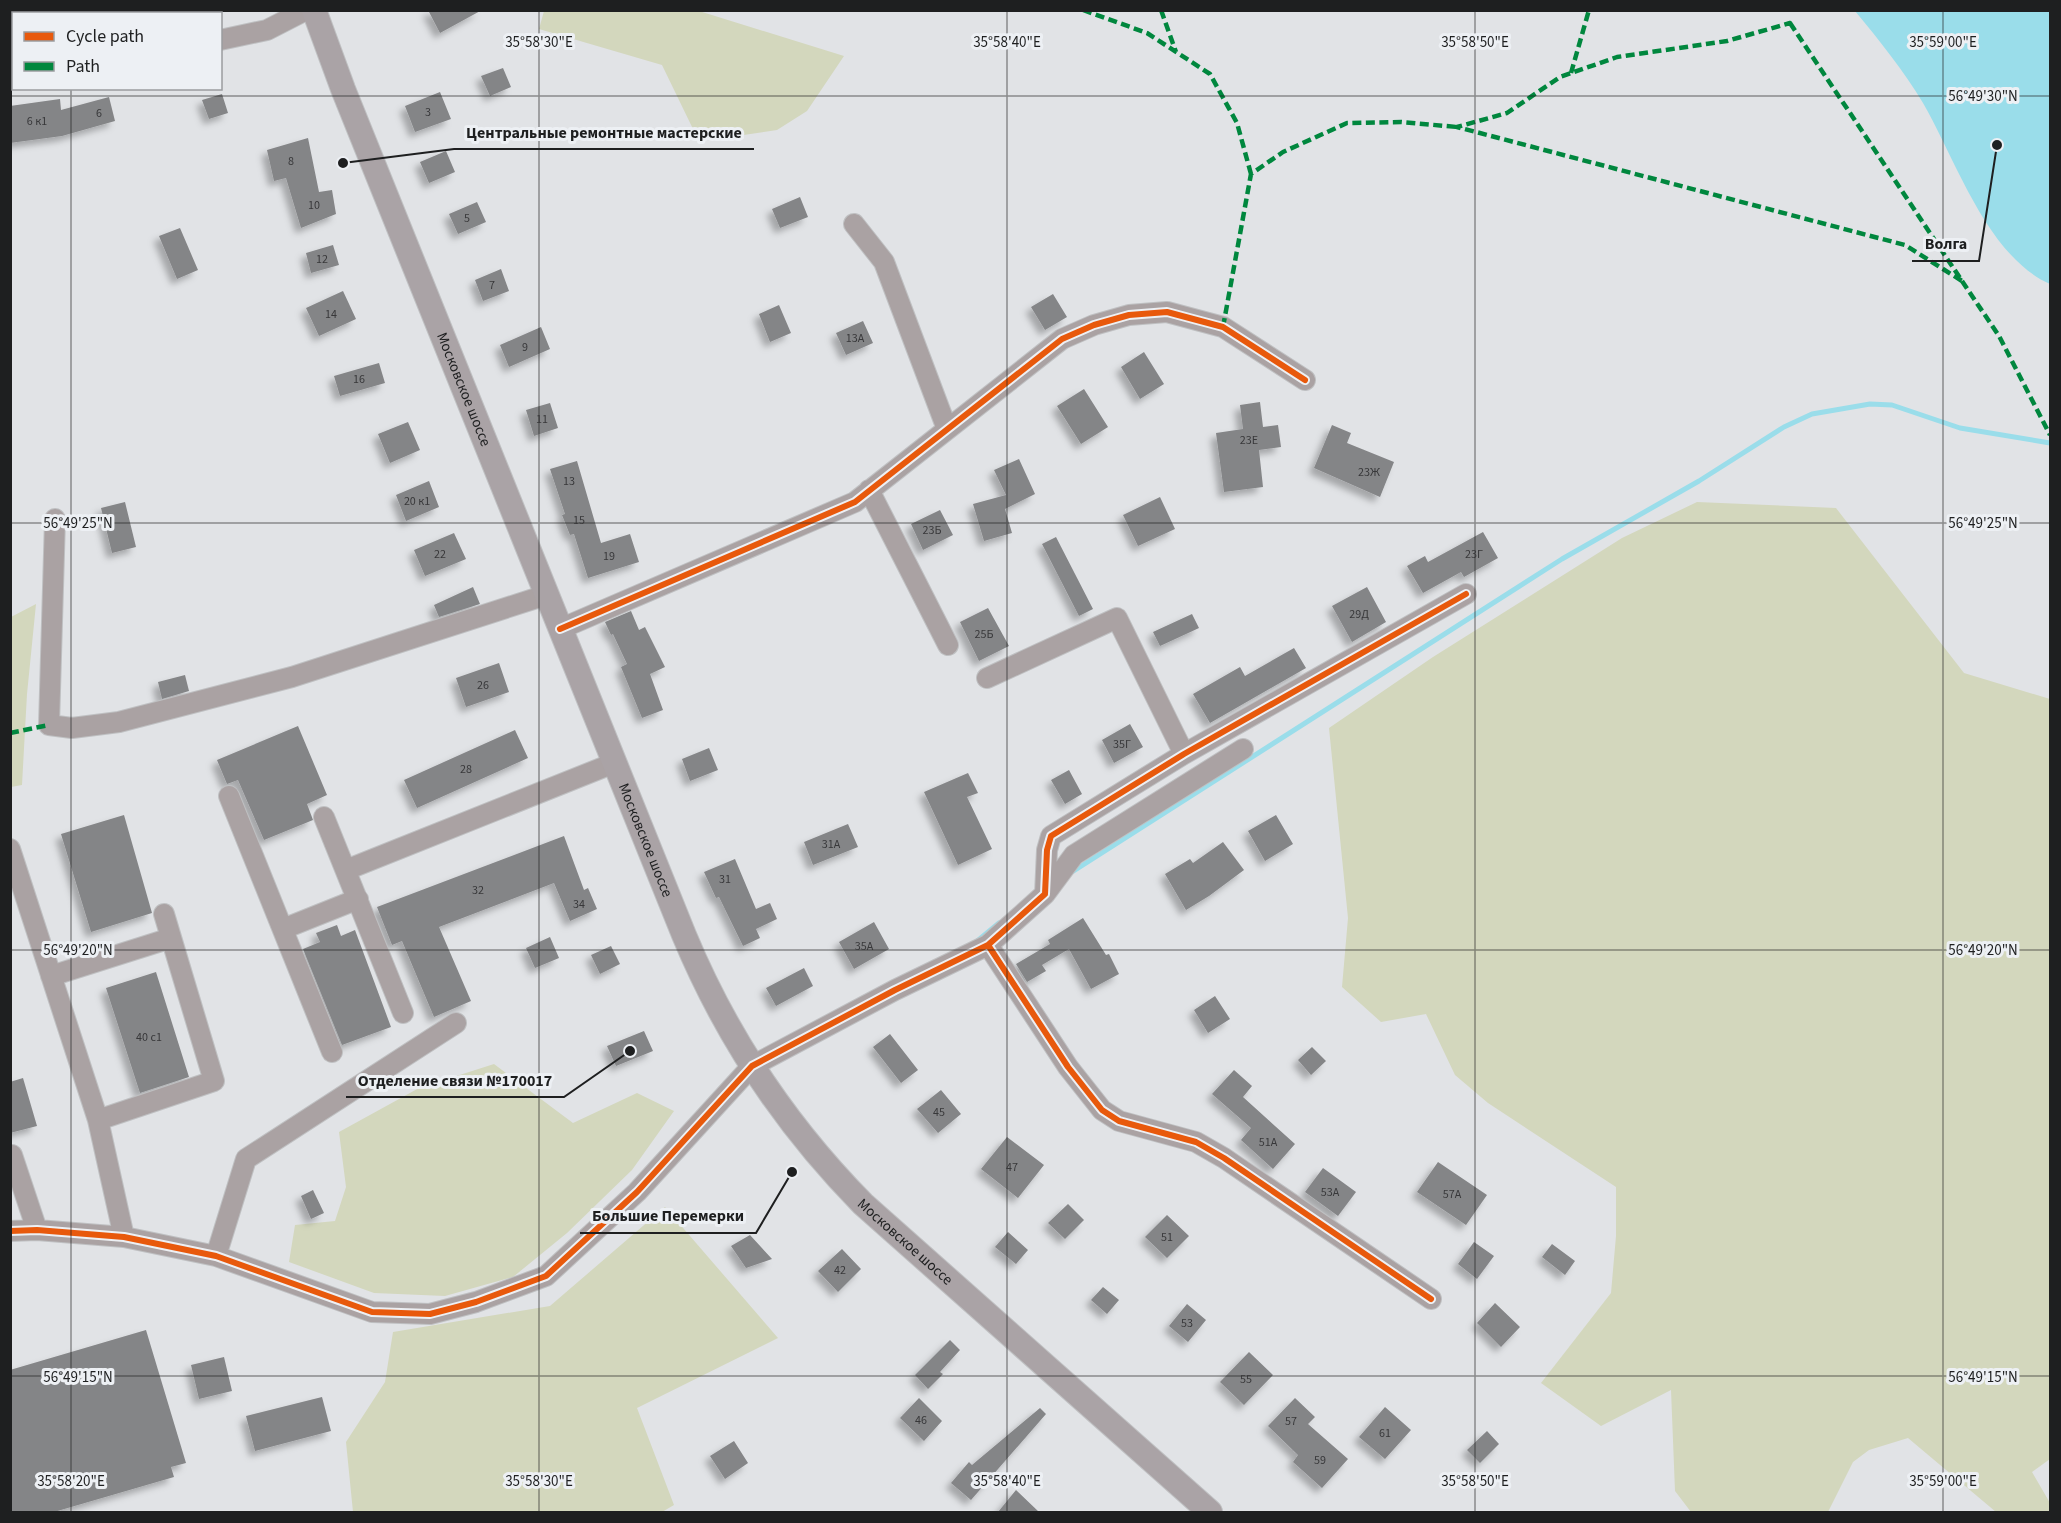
<svg xmlns="http://www.w3.org/2000/svg" width="2061" height="1523" viewBox="0 0 2061 1523" font-family="'Source Sans 3',sans-serif">
<defs>
<filter id="shadow"><feDropShadow dx="-5.5" dy="5.5" stdDeviation="3" flood-color="#0004"/></filter>
</defs>
<rect width="100%" height="100%" fill="#e1e3e6"/>
<path fill="#d3d7bd" d="M544,11H699L844,56L807,111L777,130L730,137L693,129L662,65L539,29Z
M1697,502L1836,508L1964,673L2050,699V1459L2032,1472L2050,1503V1512H1996L1908,1438L1869,1450L1853,1462L1828,1512H1691L1675,1491L1671,1390L1601,1426L1541,1383L1611,1293L1616,1236V1187L1488,1103L1455,1075L1426,1014L1381,1022L1342,987L1348,918L1329,728L1433,657L1622,538Z
M36,604L27,694L22,785L11,787V617Z
M494,1064L573,1123L637,1093L674,1111L632,1170L567,1233L513,1277L445,1296L374,1293L289,1262L295,1225L335,1221L346,1187L339,1132L419,1088Z
M665,1207L778,1338L637,1408L674,1505L662,1512H353L346,1442L385,1382L393,1332L550,1306Z"/>
<path fill="#9addea" d="M1855,11H2050V284C1987,256 1956,160 1923,103C1904,71 1879,40 1855,11Z"/>
<g fill="none" stroke-linecap="round" stroke-linejoin="round">
<path stroke="#9addea" stroke-width="5" d="M1072,872L1562,559L1699,481L1784,427L1812,414L1870,404L1892,405L1960,428L2050,443
M976,942L999,923"/>
</g>
<path fill="#848587" filter="url(#shadow)" d="M428,10H482L440,33Z
M503,68L511,87L490,96L481,76Z
M440,92L451,119L415,132L405,106Z
M222,94L228,113L209,119L202,100Z
M109,97L115,121L62,136L10,143V106L60,99L61,110Z
M308,138L319,192L332,190L336,214L301,228L286,178L274,181L267,150Z
M446,151L455,172L429,183L420,162Z
M800,197L808,217L780,228L772,209Z
M477,202L486,222L458,234L449,214Z
M180,228L198,270L177,279L159,236Z
M333,245L339,265L311,273L306,253Z
M501,269L509,291L483,301L475,280Z
M343,291L356,319L319,336L306,308Z
M1053,294L1067,317L1045,330L1031,307Z
M779,305L791,333L770,342L759,314Z
M863,321L873,343L846,355L836,333Z
M541,327L550,349L509,367L500,345Z
M1144,352L1164,384L1140,399L1121,367Z
M379,363L385,383L340,396L334,376Z
M1084,389L1108,427L1081,444L1057,406Z
M1260,402L1263,427L1278,425L1281,447L1259,450L1263,487L1224,492L1216,433L1243,429L1240,405Z
M550,403L558,428L534,436L526,410Z
M408,422L420,450L390,463L378,434Z
M1332,425L1351,433L1347,443L1394,462L1380,497L1314,468Z
M1019,459L1035,494L1005,509L1012,533L984,541L973,504L1006,495L994,470Z
M577,461L601,543L630,534L639,562L588,578L574,534L570,535L562,515L565,514L550,469Z
M429,481L439,507L406,521L396,495Z
M1160,497L1175,529L1138,546L1123,515Z
M125,502L136,547L112,553L101,508Z
M940,510L953,535L923,550L911,524Z
M1483,532L1498,558L1464,577L1461,572L1423,593L1407,566L1425,556L1428,562Z
M454,533L466,559L425,576L414,550Z
M1056,537L1093,609L1079,616L1042,544Z
M473,587L480,604L439,617L434,605Z
M1367,587L1386,622L1352,642L1332,606Z
M988,608L1009,646L979,661L960,622Z
M631,611L639,630L645,627L665,667L650,674L663,710L642,718L621,667L627,664L613,634L611,635L605,622Z
M1192,614L1199,628L1160,646L1153,632Z
M1294,648L1306,668L1210,723L1193,694L1240,667L1245,676Z
M499,663L509,692L466,707L456,678Z
M185,675L189,691L162,699L158,682Z
M1130,724L1143,747L1114,763L1102,740Z
M298,726L327,795L307,804L313,820L264,840L238,780L227,784L217,760Z
M515,730L528,758L417,808L404,780Z
M709,748L718,770L690,781L682,759Z
M1069,770L1082,794L1065,804L1051,780Z
M968,773L978,793L967,797L992,849L958,865L924,792Z
M124,815L152,913L91,932L61,834Z
M1276,815L1293,844L1265,861L1248,831Z
M848,824L858,847L813,865L804,842Z
M564,836L584,890L588,888L597,909L570,921L554,883L439,927L471,1001L434,1017L402,941L392,945L377,907Z
M1223,842L1244,870L1209,896L1186,910L1165,874L1190,859L1193,863Z
M735,859L756,909L770,903L777,919L756,929L760,938L743,946L719,897L716,898L704,872Z
M1083,918L1106,955L1109,954L1119,974L1091,989L1069,949L1042,965L1046,971L1027,982L1016,964L1050,944L1048,940Z
M874,922L889,949L854,969L839,942Z
M337,925L341,936L355,930L391,1027L342,1045L303,949L320,942L316,933Z
M550,937L559,958L535,968L526,948Z
M611,946L620,964L600,974L591,955Z
M804,968L813,986L776,1006L766,988Z
M156,972L189,1077L140,1093L106,988Z
M1215,996L1230,1019L1208,1033L1194,1010Z
M644,1031L653,1051L616,1066L607,1046Z
M890,1034L918,1070L901,1083L873,1047Z
M1312,1047L1326,1061L1311,1075L1298,1060Z
M1234,1070L1252,1086L1243,1097L1295,1144L1273,1169L1241,1140L1251,1128L1212,1094Z
M23,1078L37,1126L10,1133V1082Z
M941,1090L961,1114L938,1133L917,1109Z
M1007,1137L1044,1165L1018,1198L981,1169Z
M1438,1162L1487,1195L1466,1225L1417,1192Z
M1323,1168L1356,1192L1338,1216L1305,1192Z
M313,1190L324,1213L311,1219L301,1196Z
M1068,1204L1084,1220L1065,1239L1048,1223Z
M1167,1215L1189,1236L1167,1258L1145,1237Z
M1008,1232L1028,1250L1016,1264L995,1247Z
M750,1235L772,1259L746,1268L731,1246Z
M1474,1242L1494,1256L1477,1279L1458,1264Z
M1552,1244L1575,1261L1565,1275L1542,1257Z
M842,1249L861,1269L838,1292L818,1271Z
M1103,1287L1119,1300L1107,1314L1091,1300Z
M1495,1303L1520,1327L1501,1347L1477,1323Z
M1187,1304L1206,1320L1188,1342L1169,1326Z
M146,1330L186,1463L171,1467L174,1477L54,1512H10V1370Z
M950,1340L960,1350L940,1372L943,1374L928,1389L915,1375Z
M1249,1352L1273,1375L1244,1405L1220,1382Z
M224,1357L232,1391L199,1399L191,1365Z
M322,1397L331,1431L255,1451L246,1416Z
M919,1398L942,1421L924,1441L900,1418Z
M1295,1398L1315,1417L1308,1424L1348,1459L1322,1488L1293,1462L1298,1455L1268,1426Z
M1385,1407L1411,1430L1385,1459L1359,1437Z
M1040,1408L1046,1414L971,1500L951,1483L969,1462L972,1465Z
M1487,1431L1499,1444L1480,1463L1467,1450Z
M734,1441L748,1463L725,1479L710,1456Z
M1016,1490L1039,1512H998Z"/>
<g fill="none" stroke-linecap="round" stroke-linejoin="round">
<g stroke="#bfc0c2" stroke-width="22">
<path id="minor" d="M220,40L267,30L306,10
M10,68L14,67
M854,224L884,262L947,429
M869,490L948,645
M55,519L49,725L72,728L119,722L292,677L546,595
M560,629L855,502L1062,339L1094,325L1129,315L1167,312L1223,327L1305,380
M987,678L1117,618L1184,754
M229,796L332,1052
M324,817L403,1013
M10,849L98,1120
M346,870L614,763
M1045,894L1074,855L1243,749
M283,929L358,899
M988,945L1068,1067L1102,1110L1119,1121L1196,1142L1224,1158L1431,1299
M51,976L171,938
M12,1155L37,1230
M10,1231L37,1230L124,1237L216,1256L372,1312L430,1314L476,1302L546,1276L637,1192L752,1066L895,990L988,945L1045,894L1047,850L1051,836L1184,754L1466,594
M124,1237L98,1120L214,1081L164,914
M216,1256L246,1159L456,1023"/>
</g>
<g stroke="#bfc0c2" stroke-width="26">
<g id="major">
<path id="s1" d="M314,10L343,89L684,935C726,1036 786,1126 863,1204L1210,1512"/>
</g>
</g>
<use href="#minor" stroke="#aaa2a3" stroke-width="20"/>
<use href="#major" stroke="#aaa3a6" stroke-width="24"/>
<path stroke="#00873e" stroke-width="4.5" stroke-dasharray="9 4.5" stroke-linecap="butt" d="M1083,10L1147,33L1210,74L1237,123L1251,174
M1161,10L1176,52
M1790,23L1962,281L1905,245L1457,127L1507,113L1560,77L1617,57L1727,41Z
M1571,73L1589,10
M1962,281L1999,336L2050,435
M1223,327L1251,174L1283,152L1347,123L1401,122L1457,127
M10,733L49,725"/>
<g stroke="#edf0f4" stroke-width="10">
<path id="cycleway" d="M560,629L855,502L1062,339L1094,325L1129,315L1167,312L1223,327L1305,380
M988,945L1068,1067L1102,1110L1119,1121L1196,1142L1224,1158L1431,1299
M10,1231L37,1230L124,1237L216,1256L372,1312L430,1314L476,1302L546,1276L637,1192L752,1066L895,990L988,945L1045,894L1047,850L1051,836L1184,754L1466,594"/>
</g>
<use href="#cycleway" stroke="#e8590c" stroke-width="6"/>
</g>
<path fill="none" stroke="#1e1f20" stroke-width="1.5" stroke-opacity="0.45" d="M71,10V14M539,10V1512M1007,10V1512M1475,10V1512M1943,10V1512M71,88V1512M10,96H2050M10,523H2050M10,950H2050M10,1376H2050"/>
<g text-anchor="middle" dominant-baseline="central" stroke-width="6" stroke-linejoin="round" paint-order="stroke">
<g font-size="12" fill="#38383a">
<text x="428" y="112">3</text>
<text x="99" y="113">6</text>
<text x="37" y="121">6 к1</text>
<text x="291" y="161">8</text>
<text x="314" y="205">10</text>
<text x="467" y="218">5</text>
<text x="322" y="259">12</text>
<text x="492" y="285">7</text>
<text x="331" y="314">14</text>
<text x="855" y="338">13А</text>
<text x="525" y="347">9</text>
<text x="359" y="379">16</text>
<text x="542" y="419">11</text>
<text x="1249" y="440">23Е</text>
<text x="1369" y="472">23Ж</text>
<text x="569" y="481">13</text>
<text x="417" y="501">20 к1</text>
<text x="579" y="520">15</text>
<text x="932" y="530">23Б</text>
<text x="440" y="554">22</text>
<text x="1474" y="554">23Г</text>
<text x="609" y="556">19</text>
<text x="1359" y="614">29Д</text>
<text x="984" y="634">25Б</text>
<text x="483" y="685">26</text>
<text x="1122" y="744">35Г</text>
<text x="466" y="769">28</text>
<text x="831" y="844">31А</text>
<text x="725" y="879">31</text>
<text x="478" y="890">32</text>
<text x="579" y="904">34</text>
<text x="864" y="946">35А</text>
<text x="149" y="1037">40 с1</text>
<text x="939" y="1112">45</text>
<text x="1268" y="1142">51А</text>
<text x="1012" y="1167">47</text>
<text x="1330" y="1192">53А</text>
<text x="1452" y="1194">57А</text>
<text x="1167" y="1237">51</text>
<text x="840" y="1270">42</text>
<text x="1187" y="1323">53</text>
<text x="1246" y="1379">55</text>
<text x="921" y="1420">46</text>
<text x="1291" y="1421">57</text>
<text x="1385" y="1433">61</text>
<text x="1320" y="1460">59</text>
</g>
<g font-size="15" fill="#1e1f20" stroke="#edf0f4">
<text stroke="none"><textPath href="#s1" startOffset="408">Московское шоссе</textPath></text>
<text stroke="none"><textPath href="#s1" startOffset="894">Московское шоссе</textPath></text>
<text stroke="none"><textPath href="#s1" startOffset="1378">Московское шоссе</textPath></text>
</g>
</g>
<g font-size="15" text-anchor="middle" fill="#1e1f20" stroke="#edf0f4" stroke-width="6" stroke-linejoin="round" paint-order="stroke">
<text x="539" y="47">35°58'30"E</text>
<text x="1007" y="47">35°58'40"E</text>
<text x="1475" y="47">35°58'50"E</text>
<text x="1943" y="47">35°59'00"E</text>
<text x="1983" y="101">56°49'30"N</text>
<text x="78" y="528">56°49'25"N</text>
<text x="1983" y="528">56°49'25"N</text>
<text x="78" y="955">56°49'20"N</text>
<text x="1983" y="955">56°49'20"N</text>
<text x="78" y="1382">56°49'15"N</text>
<text x="1983" y="1382">56°49'15"N</text>
<text x="71" y="1486">35°58'20"E</text>
<text x="539" y="1486">35°58'30"E</text>
<text x="1007" y="1486">35°58'40"E</text>
<text x="1475" y="1486">35°58'50"E</text>
<text x="1943" y="1486">35°59'00"E</text>
</g>
<path fill="none" stroke="#1e1f20" stroke-width="2" d="M343 163L454 149H754M1997 145L1979 261H1912M630 1051L564 1097H346M792 1172L756 1233H580"/>
<g fill="#1e1f20" stroke="#edf0f4" stroke-width="2">
<circle cx="343" cy="163" r="6"/>
<circle cx="1997" cy="145" r="6"/>
<circle cx="630" cy="1051" r="6"/>
<circle cx="792" cy="1172" r="6"/>
</g>
<g font-size="16" text-anchor="middle" font-weight="bold" fill="#1e1f20" stroke="#edf0f4" stroke-width="6" stroke-linejoin="round" paint-order="stroke">
<text x="604" y="138">Центральные ремонтные мастерские</text>
<text x="1946" y="249">Волга</text>
<text x="455" y="1086">Отделение связи №170017</text>
<text x="668" y="1221">Большие Перемерки</text>
</g>
<rect width="2061" height="1523" fill="none" stroke="#1e1f20" stroke-width="24"/>
<rect x="12" y="12" width="210" height="78" fill="#edf0f4" stroke="#9a9c9f" stroke-width="1.5"/>
<rect x="24" y="32" width="30" height="9" fill="#e8590c" stroke="#9a9c9f" stroke-width="1.5"/>
<text x="66" y="42" font-size="18" fill="#1e1f20">Cycle path</text>
<rect x="24" y="62" width="30" height="9" fill="#00873e" stroke="#9a9c9f" stroke-width="1.5"/>
<text x="66" y="72" font-size="18" fill="#1e1f20">Path</text>
</svg>
